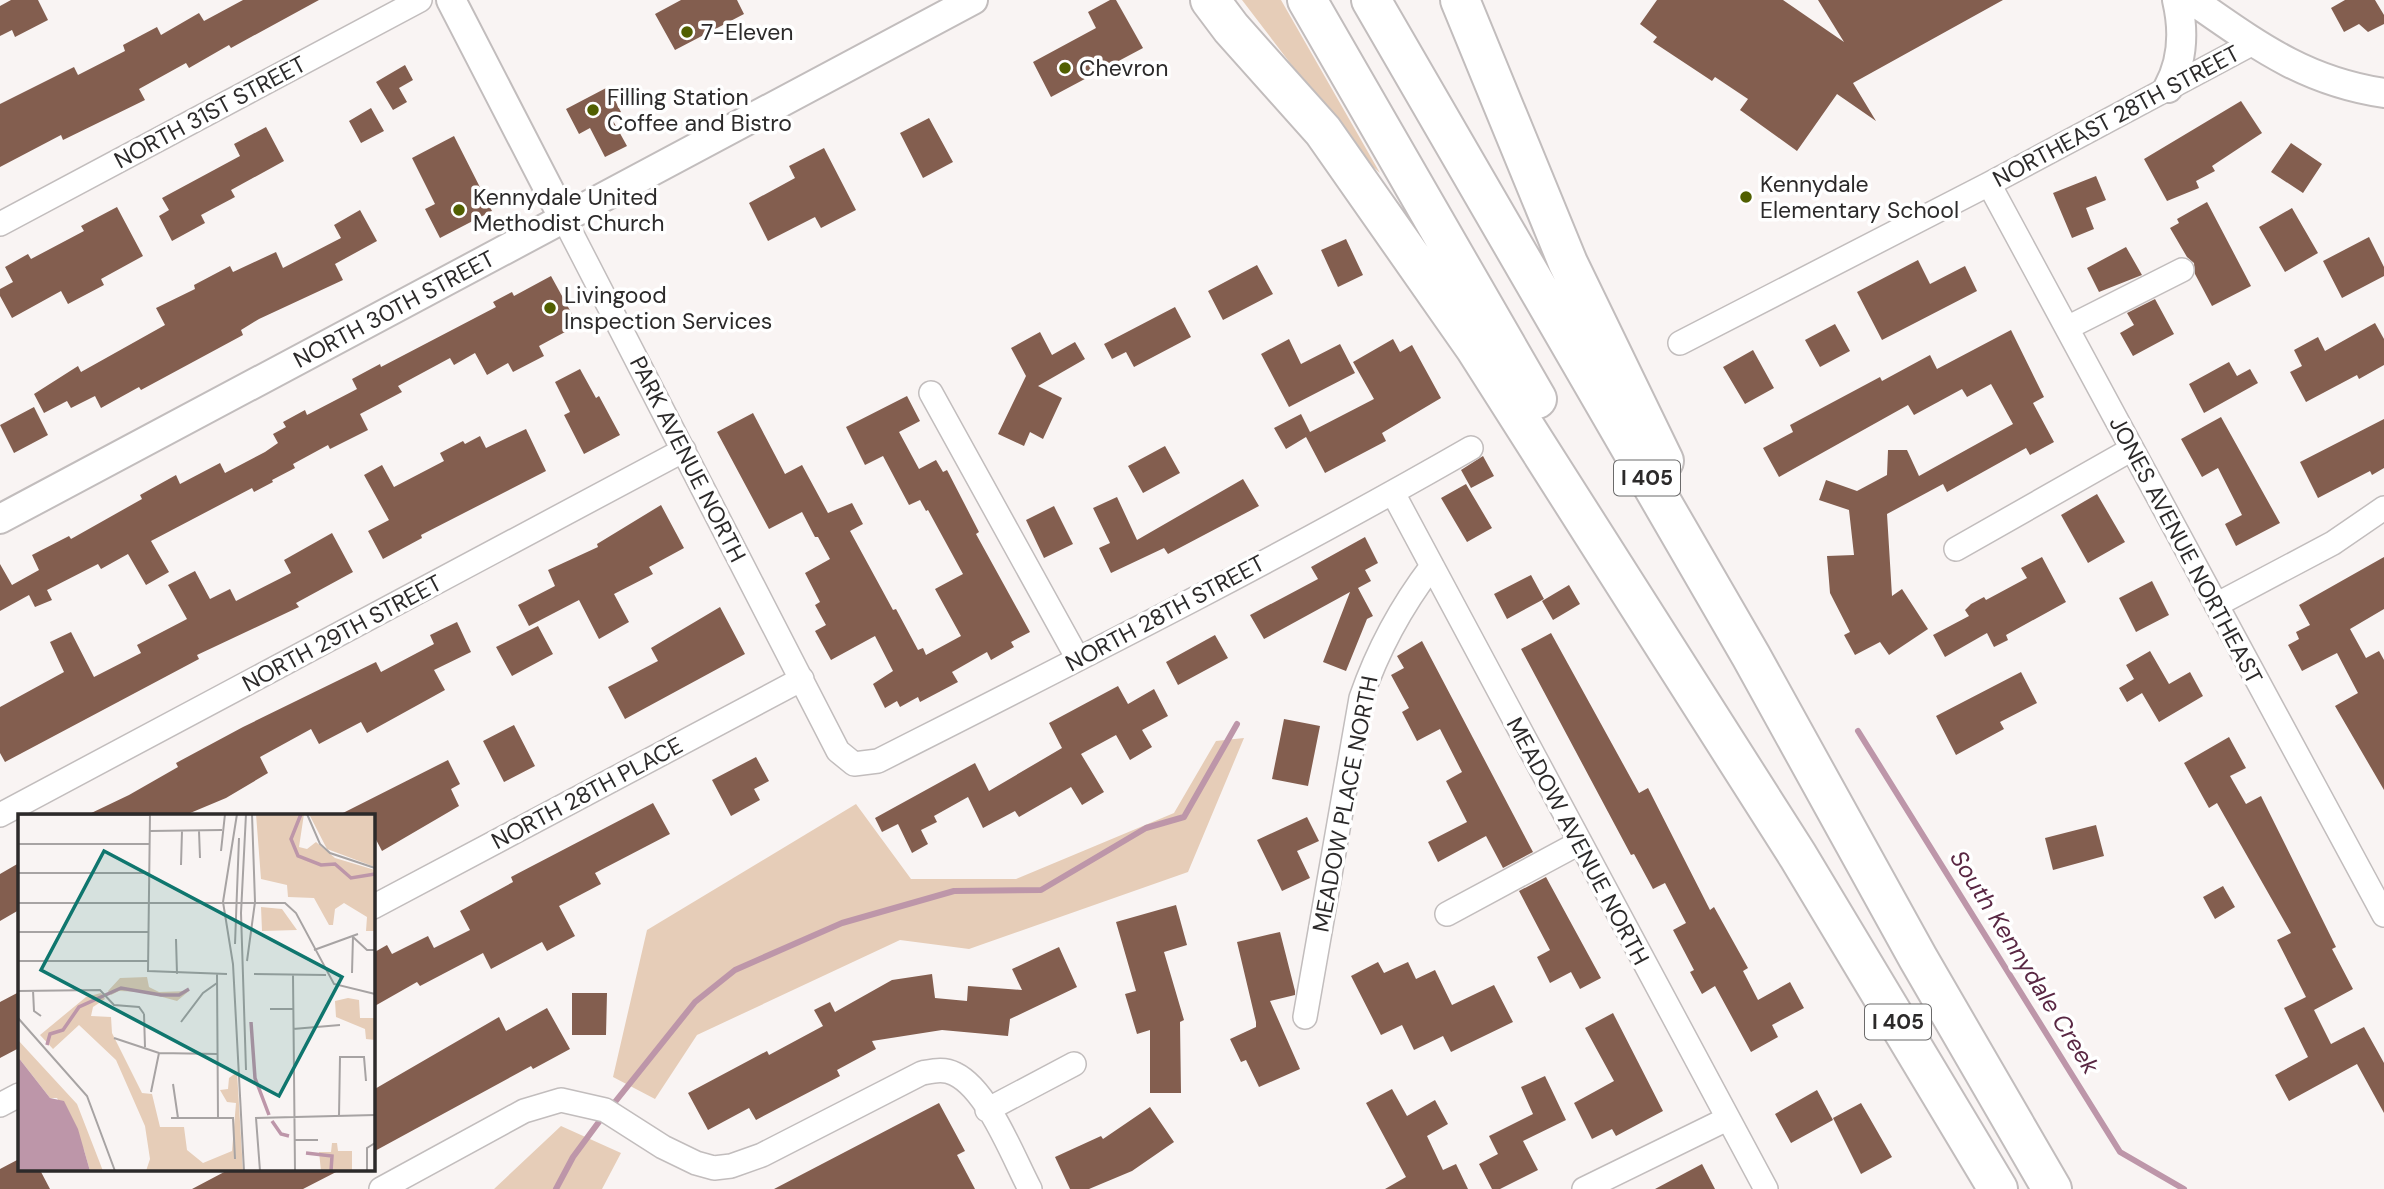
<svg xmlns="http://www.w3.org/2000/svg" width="2384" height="1189" viewBox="0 0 2384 1189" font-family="'DM Sans',sans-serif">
<rect width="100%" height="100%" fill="#f9f4f3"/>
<path fill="#e6cdb8" d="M1242,0H1281L1380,173L1362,157Z
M1244,738L1188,872L969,949L900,940L697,1035L655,1099L613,1077L647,930L856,804L911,879H1016L1174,813L1216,741Z
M561,1126L621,1153L602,1189H494Z"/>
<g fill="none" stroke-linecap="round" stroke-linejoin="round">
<path stroke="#bd96a9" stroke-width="6" d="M1858,731L2120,1152L2184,1189
M611,1107L695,1002L735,970L842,923L954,891L1041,890L1146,828L1184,817L1237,724
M556,1189L573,1157L604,1115"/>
</g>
<path fill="#835e4f" d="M11,0H38L48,20L15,37L12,30L0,36V6Z
M243,0H319L231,48L229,45L189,68L186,63L139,89L145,100L63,140L61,135L0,167V104L74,67L78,75L125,51L123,45L157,27L161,35L199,13L204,21Z
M681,0H737L744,14L675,50L655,14Z
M1110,0H1116L1143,48L1051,97L1033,62L1096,28L1088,12Z
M1657,0H1783L1844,42L1818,0H2003L1853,83L1876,121L1837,94L1797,151L1740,110L1748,99L1715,77L1712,81L1653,42L1657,37L1640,24Z
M2345,0H2375L2384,15V24L2368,32L2359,24L2344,32L2331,8Z
M405,65L413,80L399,88L407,102L393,110L376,82Z
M608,87L621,112L611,117L627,146L605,157L590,128L579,134L566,109Z
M2241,101L2262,133L2212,166L2215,171L2196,181L2199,188L2167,201L2144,159Z
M371,108L384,131L361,143L349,121Z
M929,118L953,162L923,178L900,133Z
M266,127L284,161L231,190L235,197L201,215L205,223L172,241L159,216L169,210L162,198L240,156L234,144Z
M454,136L492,211L440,238L425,209L435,204L412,158Z
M2291,143L2322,164L2303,193L2271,172Z
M824,148L856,210L821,228L815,217L768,241L749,203L795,178L789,166Z
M2096,176L2106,200L2086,208L2094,229L2072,238L2053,193Z
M2207,202L2251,286L2212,306L2195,274L2194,263L2187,257L2170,228L2179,223L2177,219Z
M117,207L143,256L101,279L104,285L68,304L61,291L12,318L0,296V289L13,282L5,267L28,254L31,259L84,231L81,226Z
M2292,208L2318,253L2285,272L2259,227Z
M360,210L377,241L335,264L343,280L259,319L241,330L243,335L141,390L139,387L101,408L95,396L71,408L67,401L44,413L34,394L78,366L81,372L165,325L156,308L195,289L194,285L230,266L233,272L276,252L283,268L341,238L334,225Z
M2369,237L2384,267V276L2342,298L2323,261Z
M1346,239L1363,275L1338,287L1321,250Z
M2126,247L2142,275L2099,292L2087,268Z
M1918,260L1930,284L1965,266L1977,291L1882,340L1857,292Z
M1257,265L1273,294L1223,320L1208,291Z
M551,276L578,325L539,346L544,356L513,372L508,363L487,375L475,353L454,365L450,358L398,386L402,392L360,414L368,430L330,449L328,445L293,464L295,468L272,480L273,482L254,492L252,488L151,541L169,572L146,585L128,554L101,569L98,564L47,590L52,600L35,607L29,595L0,611V564L12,585L39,570L32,555L69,536L71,539L142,499L140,495L176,475L180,484L220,463L225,473L265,452L278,443L273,434L286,427L283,422L305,410L307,415L357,389L352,379L380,364L381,367L496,307L493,302L512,292L514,296Z
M2155,299L2174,334L2133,356L2120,333L2134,325L2127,313Z
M1175,307L1191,337L1134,367L1126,352L1112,359L1104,344Z
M2375,323L2384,339V365L2359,379L2357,375L2306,402L2290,372L2302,366L2294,350L2318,337L2325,351Z
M1835,324L1850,351L1820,367L1805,340Z
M2011,330L2044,397L2033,403L2054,442L2030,455L2026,448L1947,492L1943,484L1887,514L1892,596L1902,589L1928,629L1889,655L1880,642L1855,655L1844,635L1850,632L1830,593L1827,556L1854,555L1849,510L1819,500L1826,480L1857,491L1887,475L1888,450H1907L1919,476L2013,424L1991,384L1967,397L1962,389L1914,415L1908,405L1779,477L1763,448L1793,432L1790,425L1880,377L1882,381L1930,355L1937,369Z
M1040,332L1052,355L1075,342L1085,359L1038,386L1062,398L1043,439L1030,432L1024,446L998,434L1026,376L1011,348Z
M1289,339L1301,364L1340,344L1355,373L1289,407L1261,354Z
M1393,339L1400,352L1412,345L1441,398L1382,433L1386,441L1325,473L1306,437L1286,449L1274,428L1301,414L1310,432L1374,399L1353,362Z
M1753,350L1774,388L1745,404L1723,367Z
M2229,362L2237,376L2250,369L2258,383L2204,413L2189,384Z
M580,369L596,398L599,396L620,435L584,454L564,415L570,412L555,382Z
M907,396L920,421L899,432L919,469L936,460L943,472L947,470L979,532L976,534L1030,632L1011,642L1014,647L991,660L987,652L952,672L958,682L920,702L918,697L900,707L897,701L885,708L873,684L893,671L875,636L831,660L815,631L826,625L815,605L820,602L805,573L830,559L818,537H815L802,512L769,529L717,432L753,413L785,474L802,465L828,513L852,503L863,524L850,531L893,610L896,609L918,650L923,648L926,655L961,636L935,589L963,574L928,510L926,511L920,500L909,505L883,456L865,465L846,427Z
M34,407L48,435L14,453L0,425Z
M2221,417L2280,523L2236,546L2225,524L2242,515L2218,468L2202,477L2181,439Z
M2384,419V468L2372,475L2370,471L2318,498L2300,462Z
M526,429L546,471L421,535L422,538L383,559L368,531L389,520L364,475L382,465L394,487L444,461L440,453L463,441L465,444L480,436L486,448Z
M1165,446L1180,473L1143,493L1128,466Z
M1483,456L1494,476L1471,488L1461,470Z
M1243,479L1259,506L1168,554L1164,548L1111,573L1099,548L1110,543L1093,508L1117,497L1137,540Z
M1466,484L1492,528L1467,542L1441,498Z
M2097,494L2125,542L2088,563L2061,515Z
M661,505L684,548L649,567L653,574L614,594L629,622L599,639L579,600L529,626L518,605L555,586L548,570L598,547L597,544Z
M1054,506L1073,544L1044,558L1026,520Z
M332,533L353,572L296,603L299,607L197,655L199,659L5,762L0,753V707L64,672L50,642L71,632L94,677L141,653L137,645L187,619L168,585L195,571L210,599L230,589L236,601L291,573L284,560Z
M1365,537L1378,563L1365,570L1371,581L1358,588L1373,616L1367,619L1346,671L1323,662L1350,592L1264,639L1250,615L1318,579L1311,567Z
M2042,557L2066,602L2006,635L2008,640L1994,647L1987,633L1945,657L1933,635L1969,616L1965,610L1971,604L1984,597L1986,600L2027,578L2021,568Z
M2384,557V609L2350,629L2366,658L2379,651L2384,660V790L2335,706L2358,693L2337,653L2302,671L2288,645L2299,639L2296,632L2310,625L2299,605Z
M1531,575L1544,599L1507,619L1494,594Z
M2152,581L2169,615L2136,632L2119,598Z
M1569,585L1580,604L1553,620L1542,601Z
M720,607L745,654L625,719L608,687L658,661L651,648Z
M457,622L471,652L434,670L445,690L367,733L361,722L319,744L311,729L260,757L268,773L226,798L183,816H85L129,795L178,767L176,763L243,727L376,662L381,672L434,644L430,635Z
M538,626L553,654L512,676L496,647Z
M1551,633L1639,793L1648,788L1710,910L1714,907L1748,968L1743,971L1758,1000L1790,982L1804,1008L1772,1025L1778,1037L1751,1052L1715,986L1702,994L1690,972L1694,970L1673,930L1686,923L1665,883L1653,889L1634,854L1631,855L1521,649Z
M1215,635L1228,658L1178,685L1166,662Z
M1422,641L1533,852L1503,868L1486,836L1438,862L1428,842L1467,822L1446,781L1462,772L1440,729L1417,741L1402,712L1409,708L1391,675L1404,668L1397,656Z
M2150,651L2169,684L2190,672L2203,696L2159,722L2142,693L2127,702L2119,688L2134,679L2126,665Z
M2021,672L2037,703L2000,722L2004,729L1956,755L1936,716Z
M1118,686L1128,704L1154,689L1168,716L1142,730L1152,747L1130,760L1116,735L1081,754L1104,792L1082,805L1071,787L1019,817L1015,811L983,828L968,797L934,816L937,822L921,830L928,844L912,853L898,824L882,832L875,818L975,763L989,791L1062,748L1049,723Z
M1284,719L1320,726L1308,786L1272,779Z
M514,725L535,766L504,782L483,741Z
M2229,737L2246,768L2230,776L2246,804L2261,796L2336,947L2332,949L2353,989L2314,1010L2331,1044L2364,1027L2384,1063V1113L2357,1064L2289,1101L2275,1075L2308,1057L2284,1008L2306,997L2277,940L2291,933L2217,803L2209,808L2184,763Z
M756,757L769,781L754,789L760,800L731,816L712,780Z
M448,760L460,784L451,789L459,806L382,851L373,834V816H337Z
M653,803L670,834L595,873L601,884L559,906L575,936L547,951L542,942L491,969L483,953L420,986L417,982L373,1007V953L387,945L392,954L428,936L434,948L470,930L460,911L513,882L511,877Z
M1307,817L1319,841L1297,851L1310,878L1282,891L1257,840Z
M2096,825L2104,856L2053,870L2045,838Z
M19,863V910L0,921V874Z
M1546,877L1601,978L1580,989L1571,972L1550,983L1537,957L1550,950L1519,891Z
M2223,886L2235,907L2215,919L2203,897Z
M1176,905L1187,945L1164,952L1184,1020L1180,1022L1181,1093H1150V1030L1137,1034L1125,994L1136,991L1116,922Z
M1280,932L1295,991V995L1270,1001L1300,1069L1259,1087L1246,1060L1241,1062L1230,1039L1256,1027V1022L1237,942Z
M1059,947L1077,987L1010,1019L1008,1036L942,1030L872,1041L876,1049L837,1070L840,1076L756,1120L749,1108L708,1130L688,1093L767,1051L769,1055L823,1026L814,1010L830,1002L835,1012L892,980L932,974L935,998L967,1001L968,986L1022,990L1012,969Z
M1378,962L1384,973L1408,962L1416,979L1435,970L1452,1005L1494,985L1513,1022L1451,1052L1443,1036L1414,1050L1402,1025L1381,1035L1351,976Z
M19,992V1048L0,1058V1002Z
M572,993H607L606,1035H572Z
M547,1008L570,1049L533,1069L531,1066L373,1152V1090L499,1017L506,1031Z
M1613,1013L1663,1111L1616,1136L1612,1129L1592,1139L1574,1103L1614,1081L1585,1028Z
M1545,1076L1566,1120L1523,1141L1538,1170L1500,1189H1492L1479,1164L1498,1154L1489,1136L1533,1114L1521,1087Z
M1392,1089L1407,1116L1435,1100L1448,1124L1427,1136L1443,1170L1456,1164L1468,1189H1385L1406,1177L1366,1103Z
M1817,1090L1833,1120L1791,1143L1775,1114Z
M939,1103L965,1151L957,1155L975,1189H774Z
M1861,1103L1892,1157L1861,1174L1833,1118Z
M1150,1107L1174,1142L1132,1171L1089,1189H1070L1055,1157L1101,1136L1103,1139Z
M19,1159V1170H40L50,1189H0V1169Z
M1702,1164L1715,1189H1655Z
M228,1170H340L303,1189H192Z"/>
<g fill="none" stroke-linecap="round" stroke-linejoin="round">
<g stroke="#c2bdbd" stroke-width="26">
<path id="minor" d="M1989,184L2384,915
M564,219L838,751L854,764L878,761C1077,660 1278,559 1471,448
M0,224L420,0
M2067,328L2182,270
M1680,343L1989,184L2253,43
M931,393L1078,659
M1393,493L1766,1189
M1956,549L2132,449
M2216,605L2333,543L2384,508
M0,815L684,450
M373,907L802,679
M1447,914L1579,843
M1305,1017L1361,698C1378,649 1400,608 1432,566
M0,1105L19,1095
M987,1110L1074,1064
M381,1189L524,1111L561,1100L605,1110L663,1147L696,1163L714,1168L731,1166L762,1155L922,1073C933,1071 944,1068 955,1074C988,1090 1013,1157 1030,1189
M1584,1189L1727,1119"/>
</g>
<g stroke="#c2bdbd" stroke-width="32">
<path id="tertiary" d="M451,0L564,219
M2192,0C2257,45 2304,81 2384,93
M2168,88C2183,61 2184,30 2177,0
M0,519L973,0"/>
</g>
<g stroke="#c2bdbd" stroke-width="42">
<path id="motorway" d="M1210,0L1231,28L1323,131L1475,348L1798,856L1998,1189
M1307,0L1537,399
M1371,0L1751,656L1918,958L2052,1189
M1460,0L1568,263L1664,461"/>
</g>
<use href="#minor" stroke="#fff" stroke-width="23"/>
<use href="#tertiary" stroke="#fff" stroke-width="28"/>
<use href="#motorway" stroke="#fff" stroke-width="38"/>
</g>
<g fill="#515f01" stroke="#fff" stroke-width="2.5">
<circle cx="687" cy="32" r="7"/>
<circle cx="1065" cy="68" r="7"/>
<circle cx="593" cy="110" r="7"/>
<circle cx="1746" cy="197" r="7"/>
<circle cx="459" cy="210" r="7"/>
<circle cx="550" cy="308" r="7"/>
</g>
<g text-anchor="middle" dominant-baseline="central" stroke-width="7" stroke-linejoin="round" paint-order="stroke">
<g fill="#fff" stroke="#6b6a6a" stroke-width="2">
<rect x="1614" y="460.5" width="66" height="35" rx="5"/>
<rect x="1865" y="1004.5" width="66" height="35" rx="5"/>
</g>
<g font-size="21" font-weight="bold" fill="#2c2a2a">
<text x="1647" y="478">I 405</text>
<text x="1898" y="1022">I 405</text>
</g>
<g font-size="23" fill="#2c2a2a" stroke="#fff" text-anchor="start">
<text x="701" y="32">7-Eleven</text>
<text x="1079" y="68">Chevron</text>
<text x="607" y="97">Filling Station<tspan x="607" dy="26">Coffee and Bistro</tspan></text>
<text x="1760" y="184">Kennydale<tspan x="1760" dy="26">Elementary School</tspan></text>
<text x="473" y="197">Kennydale United<tspan x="473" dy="26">Methodist Church</tspan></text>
<text x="564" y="295">Livingood<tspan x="564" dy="26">Inspection Services</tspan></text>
</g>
<g font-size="23" fill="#2c2a2a" stroke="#fff">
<text transform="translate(210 112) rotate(-28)">NORTH 31ST STREET</text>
<text transform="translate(2116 116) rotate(-28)">NORTHEAST 28TH STREET</text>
<text transform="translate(394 309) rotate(-28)">NORTH 30TH STREET</text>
<text transform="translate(688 459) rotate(63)">PARK AVENUE NORTH</text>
<text transform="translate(2186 550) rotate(62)">JONES AVENUE NORTHEAST</text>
<text transform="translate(1165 613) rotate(-28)">NORTH 28TH STREET</text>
<text transform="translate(342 633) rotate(-28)">NORTH 29TH STREET</text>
<text transform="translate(587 793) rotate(-28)">NORTH 28TH PLACE</text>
<text transform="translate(1345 804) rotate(-79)">MEADOW PLACE NORTH</text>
<text transform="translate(1578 841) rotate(62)">MEADOW AVENUE NORTH</text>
</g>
<g font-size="24" font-style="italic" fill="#592743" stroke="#fff">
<text transform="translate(2025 962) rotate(58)">South Kennydale Creek</text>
</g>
</g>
<g transform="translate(18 814)">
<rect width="357" height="357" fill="#f9f4f3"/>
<path d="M238,0H286L281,33L289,35L298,28L317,44L357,56V117H348L349,103L326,89L317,95L315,111H311L296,84L270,83L269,71L243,65ZM291,0H357V53L309,35ZM243,93L264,95L279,116L244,117ZM129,163L131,173L141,178L171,177L159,187L126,178L101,177L93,181L90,177L102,164ZM83,179L87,185L75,193L73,202L93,203L94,219L124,279L134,280L142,313H166L169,336L185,349L214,337L218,289L209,288L202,276L210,275L211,264L219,258L225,357H128L132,345L127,312L98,246L61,211L35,235L22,221L68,183ZM330,184L341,186L342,204H357V226L348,225L347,215L318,203L317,187ZM0,226L59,290L85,357H72L66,336L39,284H32L0,243ZM314,329H319L320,337H334V357H303L301,338H313Z" fill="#e6cdb8"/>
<path d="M0,243L32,284L46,287L60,315L72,357H0Z" fill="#bd96a9"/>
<path fill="none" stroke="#bd96a9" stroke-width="3.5" d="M283,0L273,25L280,42L303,51L317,50L333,64L357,60M233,208L237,264L251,301M29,231L32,220L45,216L61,193L103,174L143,181H161L171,175M254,307L263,320L271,322M288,339L314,342L313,357"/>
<path fill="none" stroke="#a7a3a3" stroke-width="2" d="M132,0L130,157L209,160M219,0L205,88L215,150L226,357M228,0L223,99L228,256M289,0L302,30L312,39L357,54M0,1H132M132,17L204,16M181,17L182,44M0,30H132M203,37L207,0M163,51L164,17M0,59H131M0,89H267L278,99L316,170L357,180M0,118H131M335,123L349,136H357M158,125L159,160M217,130L221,24M296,136L340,120M0,147H130M229,147L237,88L234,0M334,159L335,122M199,160L200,304M236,160L308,161M275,161L277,357M15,176L16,197L23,202M0,177L82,176L96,191L121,193L126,200M252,195H275M126,200L127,233M0,204L69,282L97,357M163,208L185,179L199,169M275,215L322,211M96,224L141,239L199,240M155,270L160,304M133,278L141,239M321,302L322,243H346L348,267M153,304H215L217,345M276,326H300M349,356V334L357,329M242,357L238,304L357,301"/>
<path fill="#0f766e" fill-opacity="0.15" stroke="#0f766e" stroke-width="3.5" d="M86,37L324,163L261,282L23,156Z"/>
<rect width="357" height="357" fill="none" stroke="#2c2a2a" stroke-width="3.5"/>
</g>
</svg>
